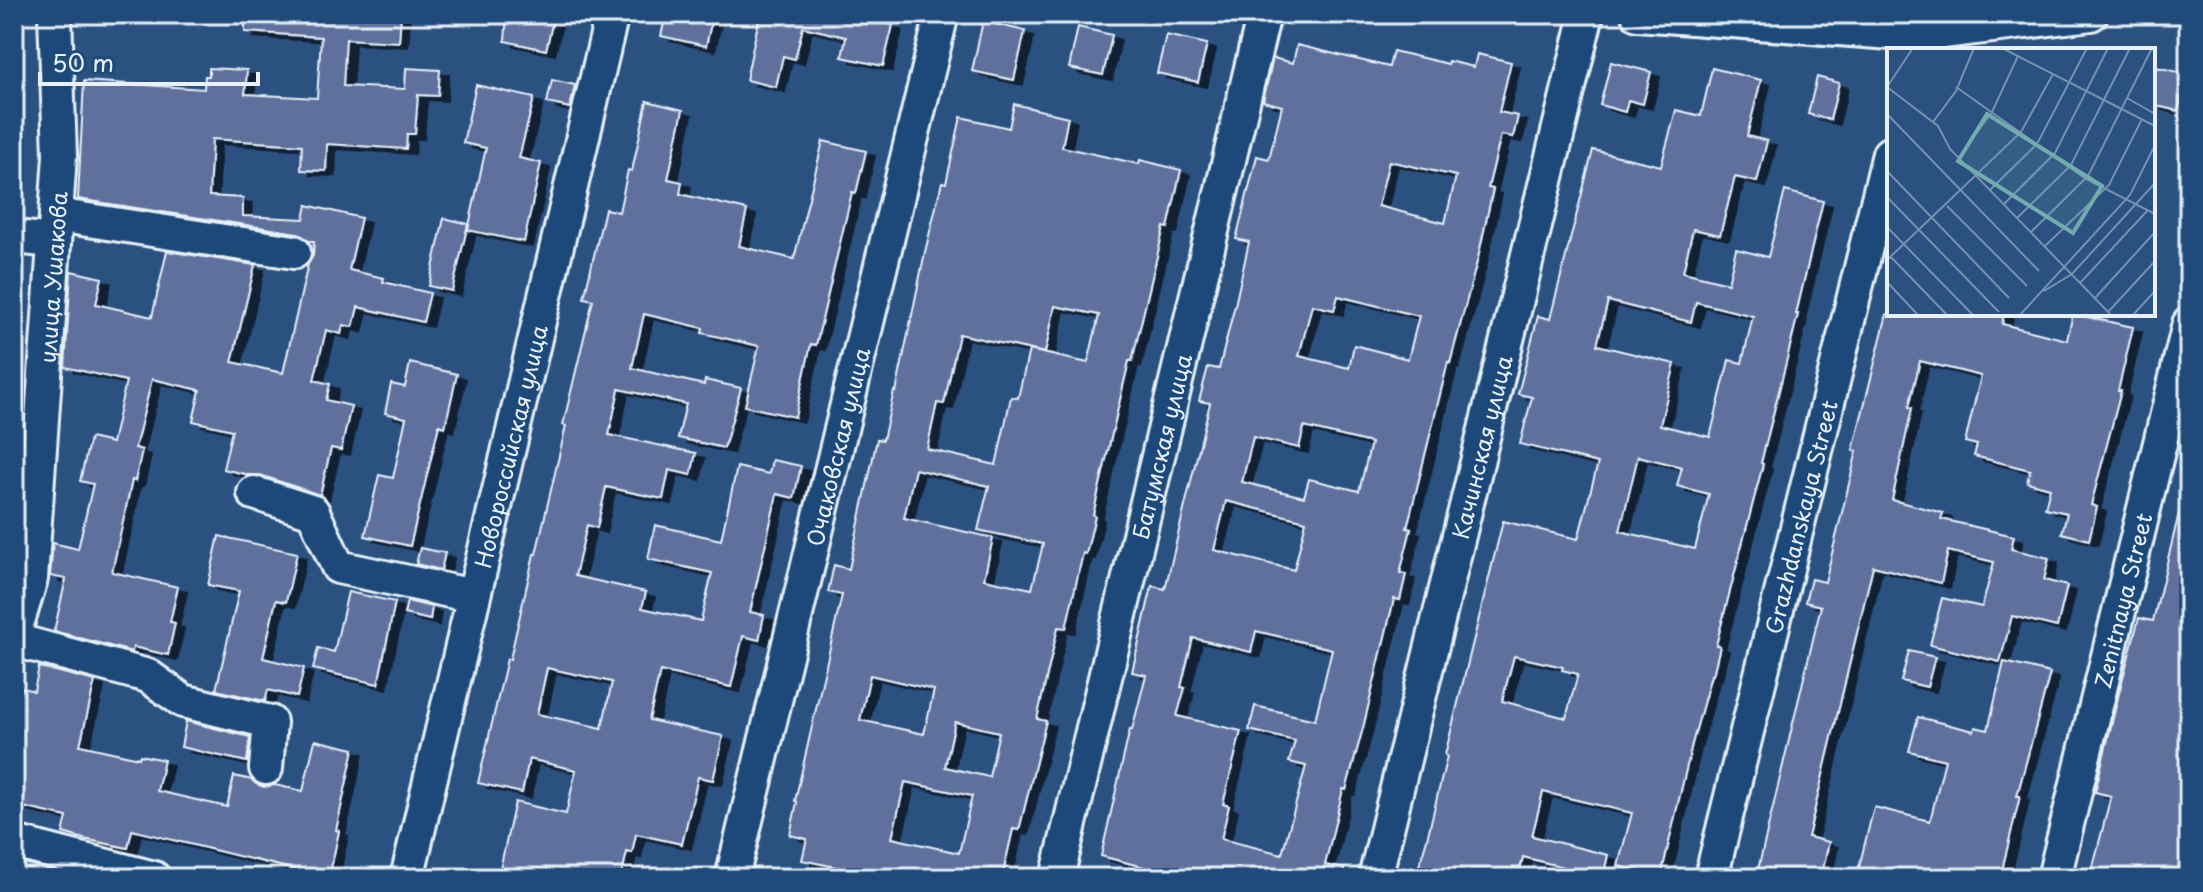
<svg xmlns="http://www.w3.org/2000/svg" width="2203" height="892" viewBox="0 0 2203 892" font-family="'Playpen Sans',sans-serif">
<defs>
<filter id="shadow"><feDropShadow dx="9" dy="5" stdDeviation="0" flood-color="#0009"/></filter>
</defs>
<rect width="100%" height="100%" fill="#2b5181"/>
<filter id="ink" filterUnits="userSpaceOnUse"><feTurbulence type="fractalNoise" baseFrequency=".0125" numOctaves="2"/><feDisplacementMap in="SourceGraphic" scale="16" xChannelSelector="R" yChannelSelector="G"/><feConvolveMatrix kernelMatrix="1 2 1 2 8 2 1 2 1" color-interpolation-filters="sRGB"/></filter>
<g filter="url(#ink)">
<path fill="#60709d" stroke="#e8f1f8" stroke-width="2" fill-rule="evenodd" filter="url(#shadow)" d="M245,14H401L399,42L346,39L343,86L405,89L406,68L440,70L438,96L418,95L415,134H407L406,149L327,144L326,171L301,170L302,145L212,139L209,196L243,198V216L304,219L307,205L361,218L349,270L384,278L383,282L430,293L423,322L358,307L353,327L343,325L341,334L326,330L314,380L330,384L326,400L351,406L341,450L331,448L320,495L260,475H249L223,469L232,430L193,421L200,390L152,379L135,448L142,450L135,481L132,480L112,572L178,587L170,622L175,623L168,655L133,647L132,652L54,631L66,579L50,576L53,543L78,549L93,484L80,481L90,438L112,443L126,381L65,367L71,271L102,278L96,304L152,317L167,251L255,265L232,362L283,373L308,264L313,256L314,241H309L297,233L78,199L84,81L204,89L205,76H209V68L247,70L245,94L317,98L321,37L245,32Z
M507,14H524L553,20L546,50L505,41Z
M666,14H713L706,46L661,36Z
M760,14L788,16L789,14H846L893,25L883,66L842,57L846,37L803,27L795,59L783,56L776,87L746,80Z
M983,21L1025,31L1014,80L972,71Z
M1078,27L1112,35L1103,75L1069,68Z
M1166,35L1207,44L1198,82L1157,73Z
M1297,45L1389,67L1393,51L1448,64V61L1474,67L1477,54L1511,62L1499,112L1518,116L1513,137L1501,135L1488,188L1493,189L1478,258L1450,363L1448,362L1407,528L1411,529L1400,573L1406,574L1400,600L1394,599L1363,728L1346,790L1343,789L1325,865L1344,869L1343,878H1153L1155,870L1101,856L1130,729L1132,730L1146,675L1132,672L1152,586L1165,589L1184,510L1210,403L1199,401L1208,367L1219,369L1236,301L1249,242L1236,239L1257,156L1269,159L1282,106L1263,101L1273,58L1293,63ZM1389,161L1456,176L1445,223L1378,206ZM1338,296L1419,316L1408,359L1354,345L1349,368L1299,356L1312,305L1334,310ZM1304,427L1371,443L1359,491L1309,479L1304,497L1242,482L1253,437L1299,448ZM1226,501L1306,521L1294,570L1214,550ZM1256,631L1332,649L1315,720L1255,706L1249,730L1295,741L1289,762L1306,766L1282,854L1221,839L1229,806L1223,804L1241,731L1177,716L1185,688L1181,687L1193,638L1251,652Z
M1611,62L1651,72L1643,104L1628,100L1625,112L1600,105Z
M2156,67L2187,74L2178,111L2153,105V79Z
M1712,68L1761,80L1747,136L1767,141L1757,182L1735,177L1720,235L1693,229L1683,272L1728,283L1736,249L1768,257L1785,191L1823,201L1796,314H1798L1761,463L1763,464L1716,645L1720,646L1713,675H1711L1692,744L1661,876L1618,866L1632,813L1543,792L1532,836L1608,855L1603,877L1523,857L1518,878H1439L1417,873L1427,839L1447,756L1445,755L1503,521L1578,539L1598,463L1520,444L1532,397L1518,394L1538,316L1550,319L1593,150L1661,166L1676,110L1701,116ZM1608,301L1691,322L1696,302L1753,316L1742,363L1729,360L1710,437L1660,425L1675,364L1597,345ZM1638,456L1682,467L1677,486L1709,494L1695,549L1620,531ZM1514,656L1563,667L1562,670L1578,674L1566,718L1502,701Z
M1817,77L1839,83L1830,120L1808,114Z
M552,80L575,85L570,108L547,103Z
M476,85L534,98L519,158L541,163L524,242L468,230L486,148L463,143Z
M647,101L683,110L668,179L682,182L680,194L747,210L739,246L794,259L823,141L866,151L856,193L852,192L816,345L811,344L795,417L745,406L759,346L702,333L703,328L644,314L632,368L704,385L705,380L741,388L724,448L678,438L686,404L619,389L609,435L696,453L691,475L669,470L663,499L606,487L597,528L587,525L575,576L646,592L642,608L701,621L712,573L648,559L655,525L721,540L737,467L769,474L772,460L801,466L794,498L777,494L750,612L764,615L759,640L743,636L731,687L660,671L649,720L723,736L713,780L698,777L682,844L636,834L632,853L627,852L621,878H498L515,802L566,814L576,770L529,759L522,793L478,783L507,659H510L534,554H536L566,426L563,425L593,300L584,298L605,209L619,212L628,170L632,171ZM547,668L612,682L602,728L537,714Z
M1014,104L1068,117L1062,147L1139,164L1140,160L1181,170L1168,228L1164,227L1132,361H1129L1093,515L1095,516L1086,554L1083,553L1066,628L1058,627L1037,719L1046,721L1019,830L1013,829L1002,878H889L802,860L807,839L790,835L797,802L795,801L842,595L828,592L834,565L849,569L877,439L883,440L894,391L896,392L925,252L942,182L946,183L961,117L1009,128ZM1055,306L1099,315L1088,363L1029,350L1018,398L1011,397L996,465L927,449L937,403L944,404L959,334L1045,353ZM915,469L989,486L978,530L1043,544L1032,589L984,579L993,538L904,518ZM870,675L934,690L924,734L860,720ZM955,722L999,732L989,777L945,767ZM905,782L972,796L959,853L892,838Z
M444,218L468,224L452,291L429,286Z
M1887,314H2004L2002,324L2067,340L2073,314L2133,327L2118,391H2121L2091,505L2097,507L2089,540L2062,533L2067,513L2045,508L2050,488L2027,482L2030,470L1974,456L1977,445L1965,442L1981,376L1920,361L1909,407L1912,408L1892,500L1943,513L1941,519L2014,536L2011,549L2049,558L2044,580L2067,586L2057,627L2012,616L2000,662L1930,645L1942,598L1982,607L1994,562L1948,551L1941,583L1873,566L1808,837L1829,842L1821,878H1756L1821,606L1805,602L1811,579L1825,582L1857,451L1853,450Z
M410,363L457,374L445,427L439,425L410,546L365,536L379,475L393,478L406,418L385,413L391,384L405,387Z
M2180,509L2189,510V663L2181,697L2189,699V878H2090L2111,796L2095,792L2120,689L2139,618L2153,621Z
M219,536L297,553L286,602L276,600L263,658L304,668L297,697L268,690L265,701L216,690L239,591L208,585Z
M420,548L445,553L441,570L416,564Z
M348,592L395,602L378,684L313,669L318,648L334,652Z
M407,601L432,607L430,620L404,614Z
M1909,651L1935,657L1927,687L1901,681Z
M2004,662L2050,673L2017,796H2020L2000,878H1888L1858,871L1874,807L1930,821L1945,760L1909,751L1918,717L1974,731L1975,727L1988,730Z
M39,667L95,681L80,745L139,758L140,755L164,760L157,791L227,807L234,776L252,780L256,784L264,787L275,785L303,791L315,740L354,749L336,830L339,831L329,878L132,830L128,848L84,839L63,833L67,817L14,805V709L19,687L34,691Z
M186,721L250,737L247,762L181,747Z"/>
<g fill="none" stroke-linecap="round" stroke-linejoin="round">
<g stroke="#e8f1f8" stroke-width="38">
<g id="minor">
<path d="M1638,14L1918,35L2091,14"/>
<path d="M56,215L294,252"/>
<path d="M14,237L54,241"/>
<path d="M254,493L313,512L338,567L473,596"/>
<path id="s1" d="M14,634L31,579L56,215L60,155L55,14"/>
<path d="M14,640L148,676L183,701L270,722L266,768"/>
<path d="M14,842L154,878"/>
<path id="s2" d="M407,878L612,14"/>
<path id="s3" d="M732,878L942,14"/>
<path id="s4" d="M1057,878L1264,14"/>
<path id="s5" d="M1375,878L1587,14"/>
<path id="s6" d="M1711,878L1889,154"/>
<path id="s7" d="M2054,878L2189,324"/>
</g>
</g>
<use href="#minor" stroke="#1f4a7a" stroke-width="32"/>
</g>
</g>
<g text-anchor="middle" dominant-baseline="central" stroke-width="6" stroke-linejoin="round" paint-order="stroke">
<g font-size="22" fill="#e8f1f8" stroke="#1f4a7a">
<text stroke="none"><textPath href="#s1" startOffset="360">улица Ушакова</textPath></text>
<text stroke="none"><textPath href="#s2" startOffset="444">Новороссийская улица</textPath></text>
<text stroke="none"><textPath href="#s3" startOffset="444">Очаковская улица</textPath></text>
<text stroke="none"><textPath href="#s4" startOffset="444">Батумская улица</textPath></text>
<text stroke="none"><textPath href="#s5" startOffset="444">Качинская улица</textPath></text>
<text stroke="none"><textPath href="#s6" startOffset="372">Grazhdanskaya Street</textPath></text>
<text stroke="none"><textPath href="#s7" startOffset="286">Zenitnaya Street</textPath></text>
</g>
</g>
<g transform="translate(1887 48)">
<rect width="268" height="268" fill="#2b5181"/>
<path fill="none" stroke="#7791b1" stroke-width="2" d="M115,0L268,78M0,39L51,78L63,101L225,268M0,39L26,0M69,39L199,131L268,166M240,50L268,66M0,66L152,223M46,74L69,43L87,0M77,102L105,64L131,8M0,123L122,250M103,142L150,96L200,0M0,149L112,264M117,156L168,105L221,0M60,158L140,238M130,170L184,117L243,0M0,179L87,268M144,184L201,128L265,0M158,198L222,137L255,71M4,209L61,268M0,212L134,84L166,26M0,234L32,268M193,235L261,162M157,243L185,226L268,135M208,250L268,184M221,264L268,213M132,268L243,147L268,97M245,268L268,243"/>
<path fill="#71adac" fill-opacity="0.15" stroke="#71adac" stroke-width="4" d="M100,66L215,138L186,185L71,113Z"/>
<rect width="268" height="268" fill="none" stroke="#e8f1f8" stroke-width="4"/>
</g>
<rect width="2203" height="892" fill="none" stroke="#1f4a7a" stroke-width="48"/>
<rect x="24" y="24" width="2155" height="844" fill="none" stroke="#e8f1f8" stroke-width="3" filter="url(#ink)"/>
<path d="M40 72v12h218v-12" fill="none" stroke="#e8f1f8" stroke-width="4"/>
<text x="52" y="72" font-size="24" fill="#e8f1f8" stroke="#1f4a7a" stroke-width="6" paint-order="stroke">50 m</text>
</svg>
